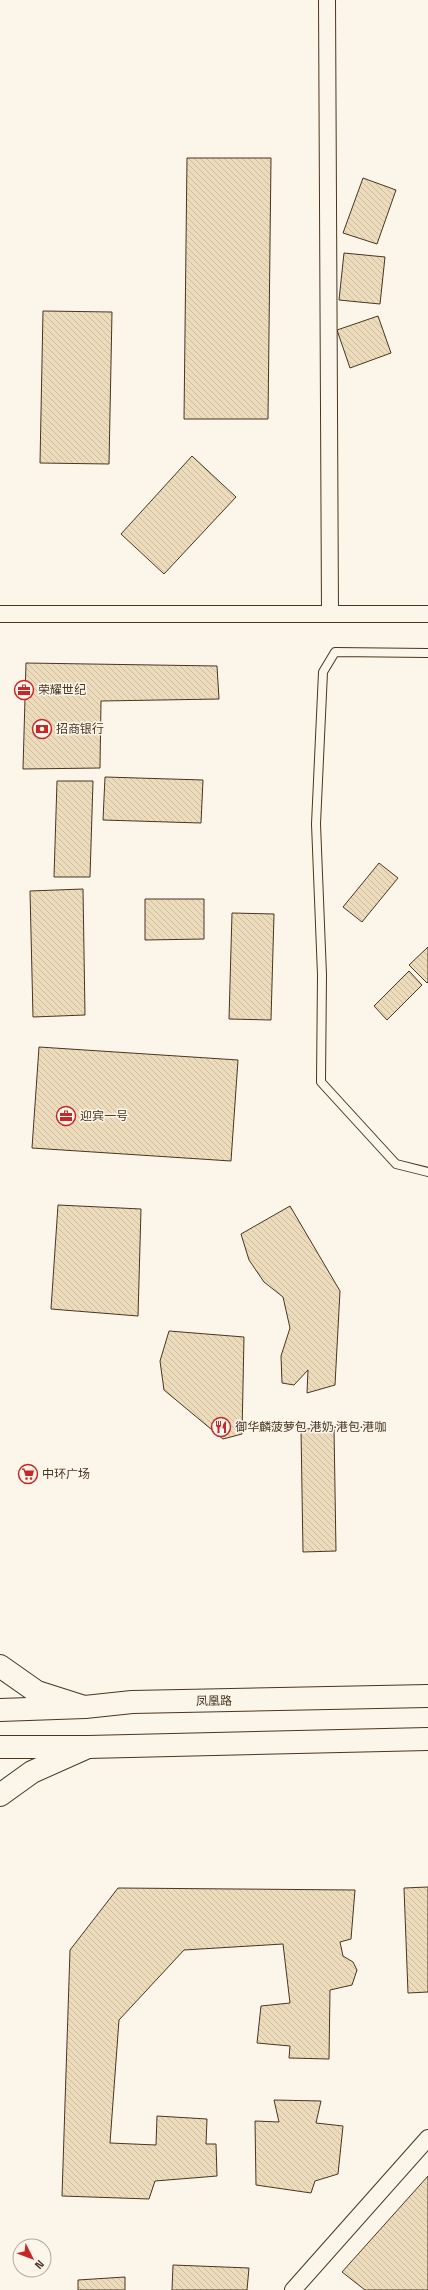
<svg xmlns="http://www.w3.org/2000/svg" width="428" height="2290" viewBox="0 0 428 2290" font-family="'Space Grotesk','Noto Sans SC',sans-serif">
<defs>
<pattern id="building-back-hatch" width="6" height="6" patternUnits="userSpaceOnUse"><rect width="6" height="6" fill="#ecdcbc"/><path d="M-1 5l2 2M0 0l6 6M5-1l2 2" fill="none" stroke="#ccbda1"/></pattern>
</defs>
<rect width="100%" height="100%" fill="#fbf6e9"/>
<path fill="url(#building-back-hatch)" stroke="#4a3520" d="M187,158H271L268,419H184Z
M363,178L396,190L377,244L343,233Z
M344,253L385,257L380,304L339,300Z
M43,311L112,312L109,464L40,463Z
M378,316L391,353L350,368L337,330Z
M192,456L236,497L164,574L121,534Z
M26,663L217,666L219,699L101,701L100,768L23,769Z
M105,777L203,780L201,823L103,820Z
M57,781H93L90,877H54Z
M379,863L398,878L362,922L343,907Z
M83,889L85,1015L33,1017L30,891Z
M145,899H204V939L145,940Z
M232,913L274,914L271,1020L229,1019Z
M428,947V982L427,983L409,965Z
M409,971L422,985L387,1020L374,1006Z
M39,1047L238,1060L231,1161L32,1148Z
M58,1205L141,1209L138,1316L51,1309Z
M290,1206L340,1291L335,1385L307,1393L308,1370L294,1385L282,1383L281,1356L290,1328L283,1297L264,1282L249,1260L241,1234Z
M169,1331L244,1337L242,1434L223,1439L164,1390L160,1361Z
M334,1428L336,1551L303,1552L301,1429Z
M428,1887V1992L408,1993L404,1888Z
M118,1888L355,1890L351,1939L340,1942L343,1956L353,1962L357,1970L352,1985L330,1990L329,2059L289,2058L290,2046L257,2043L261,2006L290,2003L283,1944L184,1950L119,2020L110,2143L156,2145L157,2116L207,2119L206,2144H216L217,2176L155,2181L149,2199L62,2196L70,1950Z
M274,2100L321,2101L316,2123L343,2126L338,2174L315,2181L311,2193L256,2185L255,2121L279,2122Z
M428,2176V2290H365L342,2272Z
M173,2265L249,2268L247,2290H172Z
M125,2277V2290H78V2280Z"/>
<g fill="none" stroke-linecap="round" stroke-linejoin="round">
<g stroke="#4a3520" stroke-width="10">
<path id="service" d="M428,653L335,652L323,672L316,824L322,975L321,1082L396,1164L428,1172"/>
</g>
<g stroke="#4a3520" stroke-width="18">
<path id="minor" d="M327,0L330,614
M0,614H428
M293,2290L428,2138"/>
</g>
<g stroke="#4a3520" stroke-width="24">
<path id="primary" d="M0,1666L37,1692L84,1707
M0,1795L32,1772L88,1747"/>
</g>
<g stroke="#4a3520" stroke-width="24">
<path id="trunk" d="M0,1710L85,1707L132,1702L428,1696
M0,1747H88L428,1739"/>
</g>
<use href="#service" stroke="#fbf6e9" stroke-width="8"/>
<use href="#minor" stroke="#fbf6e9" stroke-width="16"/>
<use href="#primary" stroke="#fbf6e9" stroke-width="22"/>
<use href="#trunk" stroke="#fbf6e9" stroke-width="22"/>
</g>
<defs>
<g id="office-ring" transform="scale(1)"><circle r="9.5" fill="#fbf6e9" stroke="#c62828" stroke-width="1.5"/><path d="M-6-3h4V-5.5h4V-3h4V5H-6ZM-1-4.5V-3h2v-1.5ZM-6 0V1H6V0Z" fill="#c62828"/></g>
<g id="bank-ring" transform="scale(1)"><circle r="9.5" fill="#fbf6e9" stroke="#c62828" stroke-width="1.5"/><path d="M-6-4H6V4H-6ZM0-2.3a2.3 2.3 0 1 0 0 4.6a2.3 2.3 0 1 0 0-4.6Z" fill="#c62828"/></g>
<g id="restaurant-ring" transform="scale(1)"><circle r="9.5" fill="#fbf6e9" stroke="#c62828" stroke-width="1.5"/><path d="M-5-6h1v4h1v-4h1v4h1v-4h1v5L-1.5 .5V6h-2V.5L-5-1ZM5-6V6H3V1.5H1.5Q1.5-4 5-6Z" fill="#c62828"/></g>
<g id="supermarket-ring" transform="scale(1)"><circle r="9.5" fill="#fbf6e9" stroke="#c62828" stroke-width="1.5"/><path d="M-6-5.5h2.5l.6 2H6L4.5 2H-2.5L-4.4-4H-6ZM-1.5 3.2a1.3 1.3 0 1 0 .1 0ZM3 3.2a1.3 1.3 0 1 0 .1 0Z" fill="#c62828"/></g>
</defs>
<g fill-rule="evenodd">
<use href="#office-ring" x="24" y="690"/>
<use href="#bank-ring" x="42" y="729"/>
<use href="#office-ring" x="66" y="1116"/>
<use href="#restaurant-ring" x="221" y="1427"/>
<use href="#supermarket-ring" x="28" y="1474"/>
</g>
<g text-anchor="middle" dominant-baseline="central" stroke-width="3" stroke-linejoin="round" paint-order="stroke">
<g font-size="12" fill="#4a3520" stroke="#fbf6e9" text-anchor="start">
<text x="38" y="690">荣耀世纪</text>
<text x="56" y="729">招商银行</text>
<text x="80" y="1116">迎宾一号</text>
<text x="235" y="1427">御华麟菠萝包 港奶·港包·港咖</text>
<text x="42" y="1474">中环广场</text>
</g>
<g font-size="12" fill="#4a3520" stroke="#fbf6e9">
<text transform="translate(214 1701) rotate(-1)">凤凰路</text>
</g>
</g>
<g transform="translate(32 2258) rotate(132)"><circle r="19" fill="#fbf6e9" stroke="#b4a999"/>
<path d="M0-3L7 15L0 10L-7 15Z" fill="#c62828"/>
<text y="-6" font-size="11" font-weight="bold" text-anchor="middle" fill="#4a3520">N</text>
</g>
</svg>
